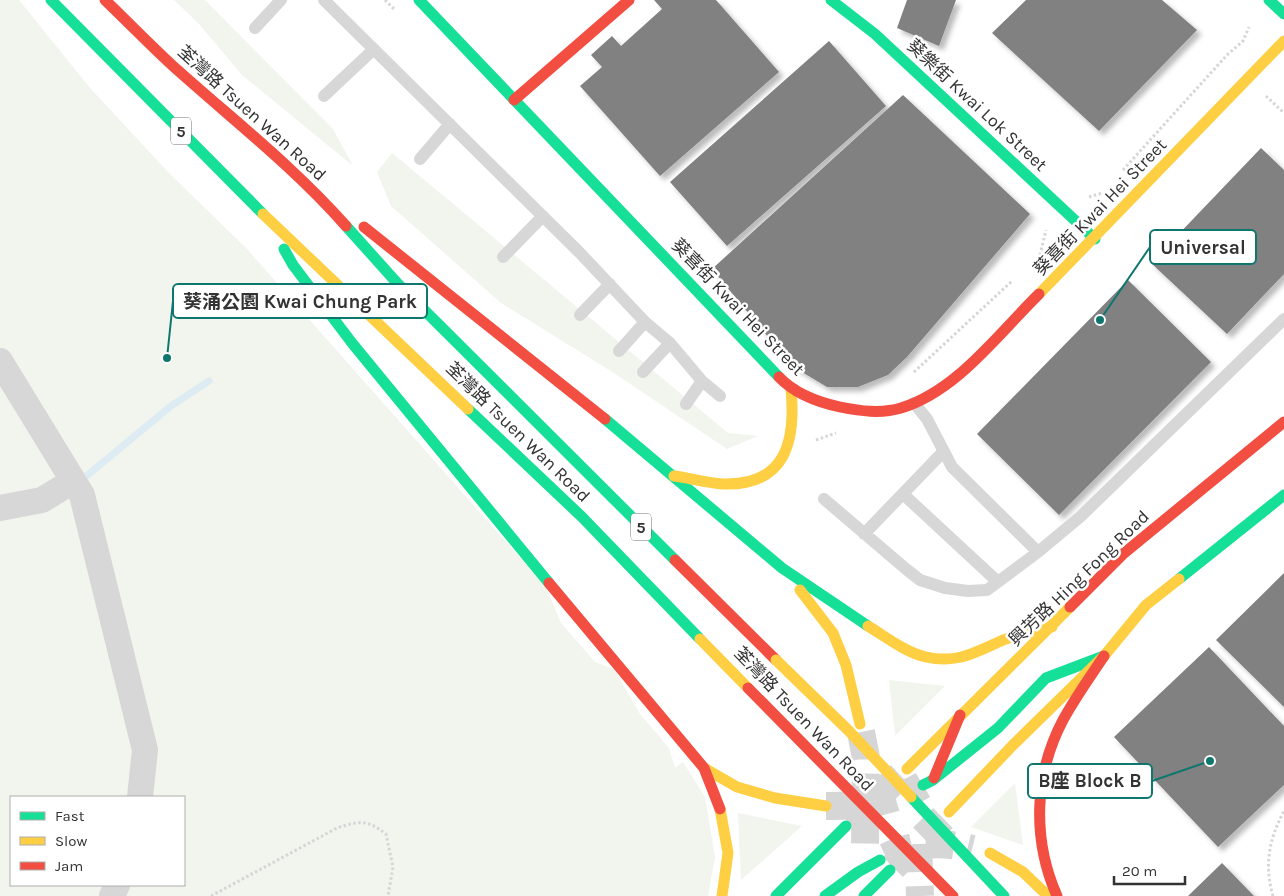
<svg xmlns="http://www.w3.org/2000/svg" width="1284" height="896" viewBox="0 0 1284 896" font-family="Karla,'Noto Sans TC',sans-serif">
<defs>
<filter id="shadow"><feDropShadow dx="4.5" dy="4.5" stdDeviation="2.5" flood-color="#0004"/></filter>
</defs>
<rect width="100%" height="100%" fill="#fff"/>
<path fill="#f1f5ed" fill-rule="evenodd" d="M0,0H19L90,88L168,172L247,249L546,587L561,623L595,662L614,669L640,714L669,748L675,768L683,762L705,797L715,857L708,896H0ZM11,797H184V885H11Z
M174,0H205L333,129L353,166L242,75L199,24Z
M392,153L728,433L758,436L727,449L614,373L501,303L391,206L377,172Z
M889,680L945,686L895,736Z
M1015,783L1023,845L971,827Z
M738,813L802,826L741,880Z"/>
<g fill="none" stroke-linecap="round" stroke-linejoin="round">
<path stroke="#ddebf3" stroke-width="7" d="M84,478L171,406L209,381"/>
</g>
<path fill="#818181" filter="url(#shadow)" d="M654,0H716L779,72L660,176L580,86L602,67L591,55L612,36L621,46L662,9Z
M907,0H956L939,46L897,28Z
M1026,0H1162L1197,30L1099,131L992,33Z
M829,41L886,106L727,246L670,182Z
M903,95L1030,214L907,357L888,375L858,387H827L792,366L712,269Z
M1261,148L1284,170V274L1227,334L1151,263Z
M1128,280L1211,362L1059,515L977,434Z
M1284,573V707L1216,640Z
M1209,647L1284,726V785L1218,847L1114,737Z
M1222,863L1254,896H1188Z"/>
<g fill="none" stroke-linecap="round" stroke-linejoin="round">
<path stroke="#d6d6d6" stroke-width="28" stroke-dasharray="28 14" stroke-linecap="butt" d="M849,823L907,769
M893,867L949,812"/>
<path stroke="#d6d6d6" stroke-width="28" stroke-dasharray="28 14" stroke-linecap="butt" d="M861,732L866,758L865,846
M826,806C860,806 893,803 923,785
M918,844L920,896
M886,857C915,843 941,841 972,849"/>
<path stroke="#d6d6d6" stroke-width="3" stroke-dasharray="2.5 2.5" stroke-linecap="butt" d="M385,0L395,10
M1266,96L1284,113
M1123,170L1227,55L1243,41L1249,27
M1089,197L1102,193
M1040,255L1046,230
M914,372L1012,281
M816,440L836,433
M211,896L337,828C359,821 367,819 386,834L393,867L388,896
M1273,896C1264,865 1269,839 1284,811"/>
<path stroke="#d7d7d7" stroke-width="12" d="M324,0L579,252L645,322L670,343L702,381L720,396
M255,28L281,0
M324,96L374,49
M420,159L450,124
M503,257L543,216
M580,315L610,284
M619,351L645,322
M643,372L670,343
M914,403L927,419L952,467L1038,552L1080,517L1284,319
M686,404L702,381
M903,494L998,582
M824,499L906,569L920,580L945,588L968,591L987,590L1038,552
M864,534L944,451"/>
<path stroke="#d7d7d7" stroke-width="26" d="M0,361L82,495L145,750L140,797
M0,508L42,500L73,481
M112,896L117,885"/>
<path stroke="#16e098" stroke-width="11" d="M51,0L263,214
M419,0L779,377
M831,0L875,34L1095,239
M1269,0L1284,14
M346,226L398,284L675,560
M284,249L293,265L352,343L549,583
M468,409L582,517L700,639
M605,419L782,568L868,626
M1179,579L1284,495
M923,785L933,780L998,728L1046,678L1104,656
M776,896L846,826
M825,896L858,872L880,860
M864,896L890,870"/>
<path stroke="#ffcf43" stroke-width="11" d="M263,214L468,409
M1039,294L1284,41
M674,476C690,478 707,483 723,484C786,486 796,441 791,389
M800,590L833,633L846,665L860,724
M868,626C886,637 905,652 926,657C958,664 976,652 1003,640C1018,634 1036,631 1052,627
M700,639L748,688
M704,768L737,787L775,798L826,806
M907,769L1070,607
M720,809L728,853L722,896
M949,812L1013,745L1104,656L1146,605L1179,579
M990,853L1023,872L1048,896"/>
<path stroke="#f24e42" stroke-width="11" d="M105,0C128,22 150,45 173,66C232,119 294,167 346,226
M514,100L629,0
M364,227L605,419
M779,377C795,394 817,402 840,407C860,411 881,414 901,408C957,391 998,334 1039,294
M675,560L776,660
M549,583L704,768L720,809
M1070,607L1123,554L1284,422
M934,778L960,715
M1057,896C1032,839 1034,775 1063,720C1075,698 1090,677 1104,656"/>
<path stroke="#16e098" stroke-width="11" d="M911,797L1004,896"/>
<path stroke="#ffcf43" stroke-width="11" d="M776,660L849,731L911,797"/>
<path stroke="#f24e42" stroke-width="11" d="M748,688L953,896"/>
</g>
<g text-anchor="middle" dominant-baseline="central" stroke-width="5" stroke-linejoin="round" paint-order="stroke">
<g fill="#fff" stroke="#707070" stroke-width="1">
<rect x="171" y="117.5" width="20" height="27" rx="4"/>
<rect x="631" y="513.5" width="20" height="27" rx="4"/>
</g>
<g font-size="16" font-weight="bold" fill="#333">
<text x="181" y="131">5</text>
<text x="641" y="527">5</text>
</g>
<g font-size="18" fill="#333" stroke="#fff">
<text transform="translate(977 105) rotate(43)">葵樂街 Kwai Lok Street</text>
<text transform="translate(252 113) rotate(42)">荃灣路 Tsuen Wan Road</text>
<text transform="translate(1100 207) rotate(-46)">葵喜街 Kwai Hei Street</text>
<text transform="translate(738 307) rotate(46)">葵喜街 Kwai Hei Street</text>
<text transform="translate(518 432) rotate(44)">荃灣路 Tsuen Wan Road</text>
<text transform="translate(1079 578) rotate(-44)">興芳路 Hing Fong Road</text>
<text transform="translate(804 719) rotate(46)">荃灣路 Tsuen Wan Road</text>
</g>
</g>
<path fill="none" stroke="#0f766e" stroke-width="2" d="M1100 320L1150 247M167 358L173 301M1210 761L1152 781"/>
<g fill="#0f766e" stroke="#fff" stroke-width="2">
<circle cx="1100" cy="320" r="5"/>
<circle cx="167" cy="358" r="5"/>
<circle cx="1210" cy="761" r="5"/>
</g>
<g fill="#fff" stroke="#0f766e" stroke-width="2">
<rect x="1150" y="230" width="106" height="34" rx="5"/>
<rect x="173" y="284" width="254" height="34" rx="5"/>
<rect x="1028" y="764" width="124" height="34" rx="5"/>
</g>
<g font-size="19" text-anchor="middle" font-weight="bold" fill="#333">
<text x="1203" y="254">Universal</text>
<text x="300" y="308">葵涌公園 Kwai Chung Park</text>
<text x="1090" y="787">B座 Block B</text>
</g>
<rect x="10" y="796" width="175" height="90" fill="#ffffff" stroke="#adadad"/>
<rect x="20" y="812" width="25" height="8" fill="#16e098" stroke="#adadad"/>
<text x="55" y="821" font-size="15" fill="#333333">Fast</text>
<rect x="20" y="837" width="25" height="8" fill="#ffcf43" stroke="#adadad"/>
<text x="55" y="846" font-size="15" fill="#333333">Slow</text>
<rect x="20" y="862" width="25" height="8" fill="#f24e42" stroke="#adadad"/>
<text x="55" y="871" font-size="15" fill="#333333">Jam</text>
<path d="M1114 876v8h71v-8" fill="none" stroke="#333333" stroke-width="2.5"/>
<text x="1122" y="876" font-size="15" fill="#333333" stroke="#ffffff" stroke-width="4" paint-order="stroke">20 m</text>
</svg>
